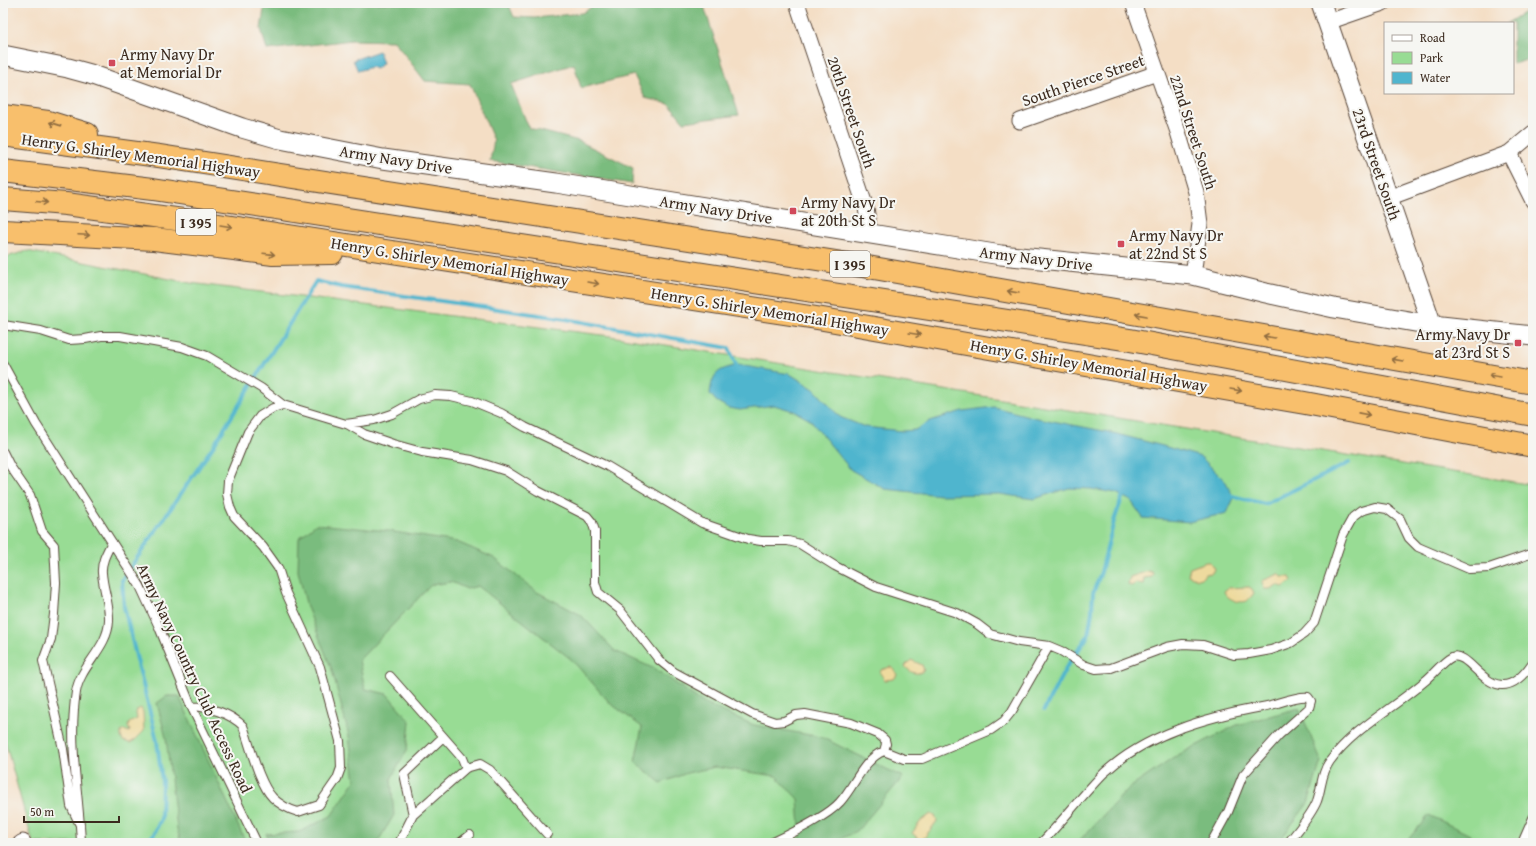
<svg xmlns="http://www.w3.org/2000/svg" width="1536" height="846" viewBox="0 0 1536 846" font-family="'Gentium Book Plus',serif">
<rect width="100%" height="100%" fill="#f6f6f2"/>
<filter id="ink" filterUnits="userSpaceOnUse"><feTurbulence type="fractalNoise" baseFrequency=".025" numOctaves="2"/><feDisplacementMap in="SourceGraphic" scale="8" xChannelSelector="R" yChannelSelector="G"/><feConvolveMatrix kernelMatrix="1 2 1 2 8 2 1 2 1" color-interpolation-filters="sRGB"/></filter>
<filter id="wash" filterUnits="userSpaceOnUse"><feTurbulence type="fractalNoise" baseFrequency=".012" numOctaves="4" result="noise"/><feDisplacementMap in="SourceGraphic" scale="16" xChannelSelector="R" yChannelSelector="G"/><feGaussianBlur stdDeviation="0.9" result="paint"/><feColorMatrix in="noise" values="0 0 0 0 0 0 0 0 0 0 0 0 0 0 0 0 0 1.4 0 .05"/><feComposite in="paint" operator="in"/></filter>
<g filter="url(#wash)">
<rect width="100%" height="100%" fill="#f4dec5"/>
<path fill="#98dc94" stroke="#6a8359" d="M27,251L190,283L610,336L1533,485V843H33L3,734V258Z"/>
<path fill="#7abc7e" stroke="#5a734e" d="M265,3H508L514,17L535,18L582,13L598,3H703L739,115L684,122L669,104L645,98L634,75L581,88L574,64L511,84L529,128L579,141L633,168L632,184L490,161L494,141L470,84L425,81L394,41L352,40L267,50L261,29Z
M1530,9H1533V58L1513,64V23H1507Z
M316,524L388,531L457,542L494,558L537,592L581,615L615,651L657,670L705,704L754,725L821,737L903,777L857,831L832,843L801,842L798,799L776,776L715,767L687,773L661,783L635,762L642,727L610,703L572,660L478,586L467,589L451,582L431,585L359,660L365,689L387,694L410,721L407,750L391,779L394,815L377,843H270L266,834L299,832L331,816L355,781L349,736L332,670L307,607L298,571L299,538Z
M167,696H179L246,843H181L177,829L166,738L157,703Z
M1299,708L1321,761L1308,803L1280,840L1275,843H1077L1128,789L1178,755L1237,725Z
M1429,815L1470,835L1468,843H1405Z"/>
<path fill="#eeda9e" stroke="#94825e" d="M1206,562H1210L1214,569L1212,573L1205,574L1203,577L1198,579L1188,575L1190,568Z
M1148,571L1153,573L1152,577L1144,578L1143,584L1137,583L1131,586L1128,584L1130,577Z
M1279,574L1282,577H1290L1292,581L1283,587L1277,585L1270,589H1264L1262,581Z
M1249,587L1252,589L1254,593C1252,596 1249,599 1247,601C1240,604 1226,599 1224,591L1228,588Z
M911,660L922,665L924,670C918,676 910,673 905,666Z
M890,667L894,669L897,675L894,679L885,680L880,673L881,670Z
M141,708L143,712L144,731L135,740L130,743L123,741L121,737V732L124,730L129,732L130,731L128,727L129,723L137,719L136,713L137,710Z
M931,814L935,816L937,821L925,837L920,840L912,833L921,821Z"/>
<path fill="#50b5ce" stroke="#467076" d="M379,51L383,63L376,69L371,67L358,71L353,60Z
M739,365L790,374L814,389L840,417L865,427L902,431L915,430L930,421L962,411L994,407L1037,418L1109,432L1163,446L1201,457L1226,482L1234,498L1227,513L1189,522L1143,518L1131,501L1116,493L1091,489L1069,488L1034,499L999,494L940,495L885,489L851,470L810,420L794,411L774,405L740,410L728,408L716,401L710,394C712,372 719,369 739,365Z"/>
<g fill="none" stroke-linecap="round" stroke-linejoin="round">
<path stroke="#50b5ce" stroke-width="4" d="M1228,495L1265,504L1349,463
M1044,710L1067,666L1088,636L1092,612L1093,593L1101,572L1114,521L1124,492
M146,843L154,834L161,819L162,782L157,741L124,607L122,580L214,445L316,281L341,287L554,317L729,348L738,370"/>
</g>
</g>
<g filter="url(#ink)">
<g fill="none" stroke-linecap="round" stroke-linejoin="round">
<g stroke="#574537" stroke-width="10">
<path id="service" d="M3,325L41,331L69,340L85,339L101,336H120L182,347L207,356L261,388L283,405L346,424L374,420L392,414L419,399L435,395L451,396L472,401L501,413L525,427L607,466L702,523L748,539L761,541H788L800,544L835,566L876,587L957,613L977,624L990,634L1019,642L1049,646L1061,651L1084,665L1096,669L1111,668L1167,647L1183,644L1203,645L1234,655L1249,654L1271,650L1291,643L1304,634L1314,623L1343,535L1353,517L1361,511L1375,507L1387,509L1400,519L1409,538L1418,547L1469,569L1489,568L1533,553
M3,364L36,424L140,586L159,627L191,706L257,843
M347,424L364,434L393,444L422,452L472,460L506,471L538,491L587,516L592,522L595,531V582L598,592L620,610L659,660L674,672L752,714L775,722L784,721L796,715L805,714L851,723L878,734L885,740L886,744L884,751
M3,452L10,466L30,495L42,531L54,545L56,583L54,614L51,639L43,661L63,749L71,806L80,825
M390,676L462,758L466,768
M191,706C209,707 230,713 243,726C250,745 259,784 273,798C280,805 288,809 298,812L319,805L337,779L341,768L340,741L320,667L286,593L278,568L263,547L234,516L230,507L227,494L228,481L248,432L260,416L273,408L283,405
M413,815L466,768L480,764L490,770L547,834
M81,843C79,793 68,742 76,692C80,666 108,648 109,621C110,605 103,589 102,573C101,562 107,552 112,542
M399,843L413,815L404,774L443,737
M460,843L470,835
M771,843C790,834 827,817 840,802C855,786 863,759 884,751L904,759H922L991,730L1004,721L1012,711L1049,646
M1041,843C1063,821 1082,795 1104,773C1146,734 1207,717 1262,707C1275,705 1297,695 1308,697L1311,701L1309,708L1279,735L1243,775L1228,812L1211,843
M1288,843C1298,830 1311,816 1317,801C1322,787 1321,773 1330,761C1353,729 1395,707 1425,681C1434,674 1442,662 1452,657C1473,649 1494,720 1533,662
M1522,843L1533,818"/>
</g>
<g stroke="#574537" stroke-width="17">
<path id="minor" d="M797,3L866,208L870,233
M1133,3L1178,132L1196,192L1200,224L1193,275
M1328,22L1383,3
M1020,121L1157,73
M1509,153L1533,201
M1388,198L1509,153L1533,133
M21,843L23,842"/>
</g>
<g stroke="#574537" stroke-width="21">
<path id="tertiary" d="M1321,3L1432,325
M3,55L68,68L90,74L242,128L280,139L383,159L556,183L1001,255L1193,275L1266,293L1334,308L1432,325L1533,336"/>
</g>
<g stroke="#574537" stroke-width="24">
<path id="motorway" d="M3,116L48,122L87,134
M3,135L159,156L868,267L1533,383
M3,171L153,189L1130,340L1533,415
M3,199L66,204L205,223L823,319L1305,403L1533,446
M3,231L154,239L273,254L332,253"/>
</g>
<use href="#service" stroke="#fff" stroke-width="8"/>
<use href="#minor" stroke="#fff" stroke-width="15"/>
<use href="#tertiary" stroke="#fff" stroke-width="19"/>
<use href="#motorway" stroke="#f8bf6c" stroke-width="22"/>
</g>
<defs><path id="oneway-shaft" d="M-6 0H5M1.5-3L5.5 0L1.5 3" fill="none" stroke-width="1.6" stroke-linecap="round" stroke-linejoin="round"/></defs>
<g stroke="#906d41">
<use href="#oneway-shaft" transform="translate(55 124) rotate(-163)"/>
<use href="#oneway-shaft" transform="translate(42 202) rotate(5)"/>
<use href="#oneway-shaft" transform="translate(226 226) rotate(9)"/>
<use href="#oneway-shaft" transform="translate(84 235) rotate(3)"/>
<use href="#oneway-shaft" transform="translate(269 254) rotate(7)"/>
<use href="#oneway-shaft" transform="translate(593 283) rotate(9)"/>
<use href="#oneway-shaft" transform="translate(1013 292) rotate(-170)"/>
<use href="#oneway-shaft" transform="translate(1141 315) rotate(-170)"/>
<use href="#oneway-shaft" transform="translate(915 334) rotate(9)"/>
<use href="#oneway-shaft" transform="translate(1269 337) rotate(-170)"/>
<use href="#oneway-shaft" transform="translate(1397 360) rotate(-170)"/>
<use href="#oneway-shaft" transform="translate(1495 376) rotate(-171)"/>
<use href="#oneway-shaft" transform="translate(1236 390) rotate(10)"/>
<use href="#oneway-shaft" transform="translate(1364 414) rotate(11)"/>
</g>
</g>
<g fill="#d1495b" stroke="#f6f6f2" stroke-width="1.5">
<rect x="108" y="59" width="8" height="8" rx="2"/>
<rect x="789" y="207" width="8" height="8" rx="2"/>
<rect x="1117" y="240" width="8" height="8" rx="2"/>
<rect x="1514" y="339" width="8" height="8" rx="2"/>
</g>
<g text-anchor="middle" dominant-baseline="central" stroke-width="4" stroke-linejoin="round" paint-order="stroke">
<g fill="#f6f6f2" stroke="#73675e" stroke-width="1">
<rect x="176" y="209" width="40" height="26" rx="3"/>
<rect x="830" y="251" width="40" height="26" rx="3"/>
</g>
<g font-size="15" font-weight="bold" fill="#3b2a1e">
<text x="196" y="222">I 395</text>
<text x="850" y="264">I 395</text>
</g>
<g font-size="16" fill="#3b2a1e" stroke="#f6f6f2" text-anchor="start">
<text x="120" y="54">Army Navy Dr<tspan x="120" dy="18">at Memorial Dr</tspan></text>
<text x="801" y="202">Army Navy Dr<tspan x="801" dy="18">at 20th St S</tspan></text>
<text x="1129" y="235">Army Navy Dr<tspan x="1129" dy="18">at 22nd St S</tspan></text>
<text x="1510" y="334" text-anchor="end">Army Navy Dr<tspan x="1510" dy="18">at 23rd St S</tspan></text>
</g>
<g font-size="16" fill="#3b2a1e" stroke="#f6f6f2">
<text transform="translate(1083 80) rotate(-19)">South Pierce Street</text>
<text transform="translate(852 112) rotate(71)">20th Street South</text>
<text transform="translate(1194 132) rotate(72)">22nd Street South</text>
<text transform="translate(141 155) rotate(8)">Henry G. Shirley Memorial Highway</text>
<text transform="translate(396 159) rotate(9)">Army Navy Drive</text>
<text transform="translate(1377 164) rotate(71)">23rd Street South</text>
<text transform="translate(716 209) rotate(9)">Army Navy Drive</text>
<text transform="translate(1036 258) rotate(7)">Army Navy Drive</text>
<text transform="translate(450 261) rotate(9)">Henry G. Shirley Memorial Highway</text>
<text transform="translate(770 311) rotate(9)">Henry G. Shirley Memorial Highway</text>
<text transform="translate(1089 365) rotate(10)">Henry G. Shirley Memorial Highway</text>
<text transform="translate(195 678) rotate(65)">Army Navy Country Club Access Road</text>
</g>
</g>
<rect width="1536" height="846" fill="none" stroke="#f6f6f2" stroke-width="16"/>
<rect x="1384" y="22" width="130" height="72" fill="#f6f6f2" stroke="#aba49d"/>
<rect x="1392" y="35" width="20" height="6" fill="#ffffff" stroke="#aba49d"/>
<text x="1420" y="42" font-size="12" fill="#3b2a1e">Road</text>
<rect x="1392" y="52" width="20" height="12" fill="#98dc94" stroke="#aba49d"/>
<text x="1420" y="62" font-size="12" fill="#3b2a1e">Park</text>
<rect x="1392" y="72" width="20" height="12" fill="#50b5ce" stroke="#aba49d"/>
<text x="1420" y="82" font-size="12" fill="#3b2a1e">Water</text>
<path d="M24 816v6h95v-6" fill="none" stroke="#3b2a1e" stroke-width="2"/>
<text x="30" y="816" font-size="12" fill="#3b2a1e" stroke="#f6f6f2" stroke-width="3" paint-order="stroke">50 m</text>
</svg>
